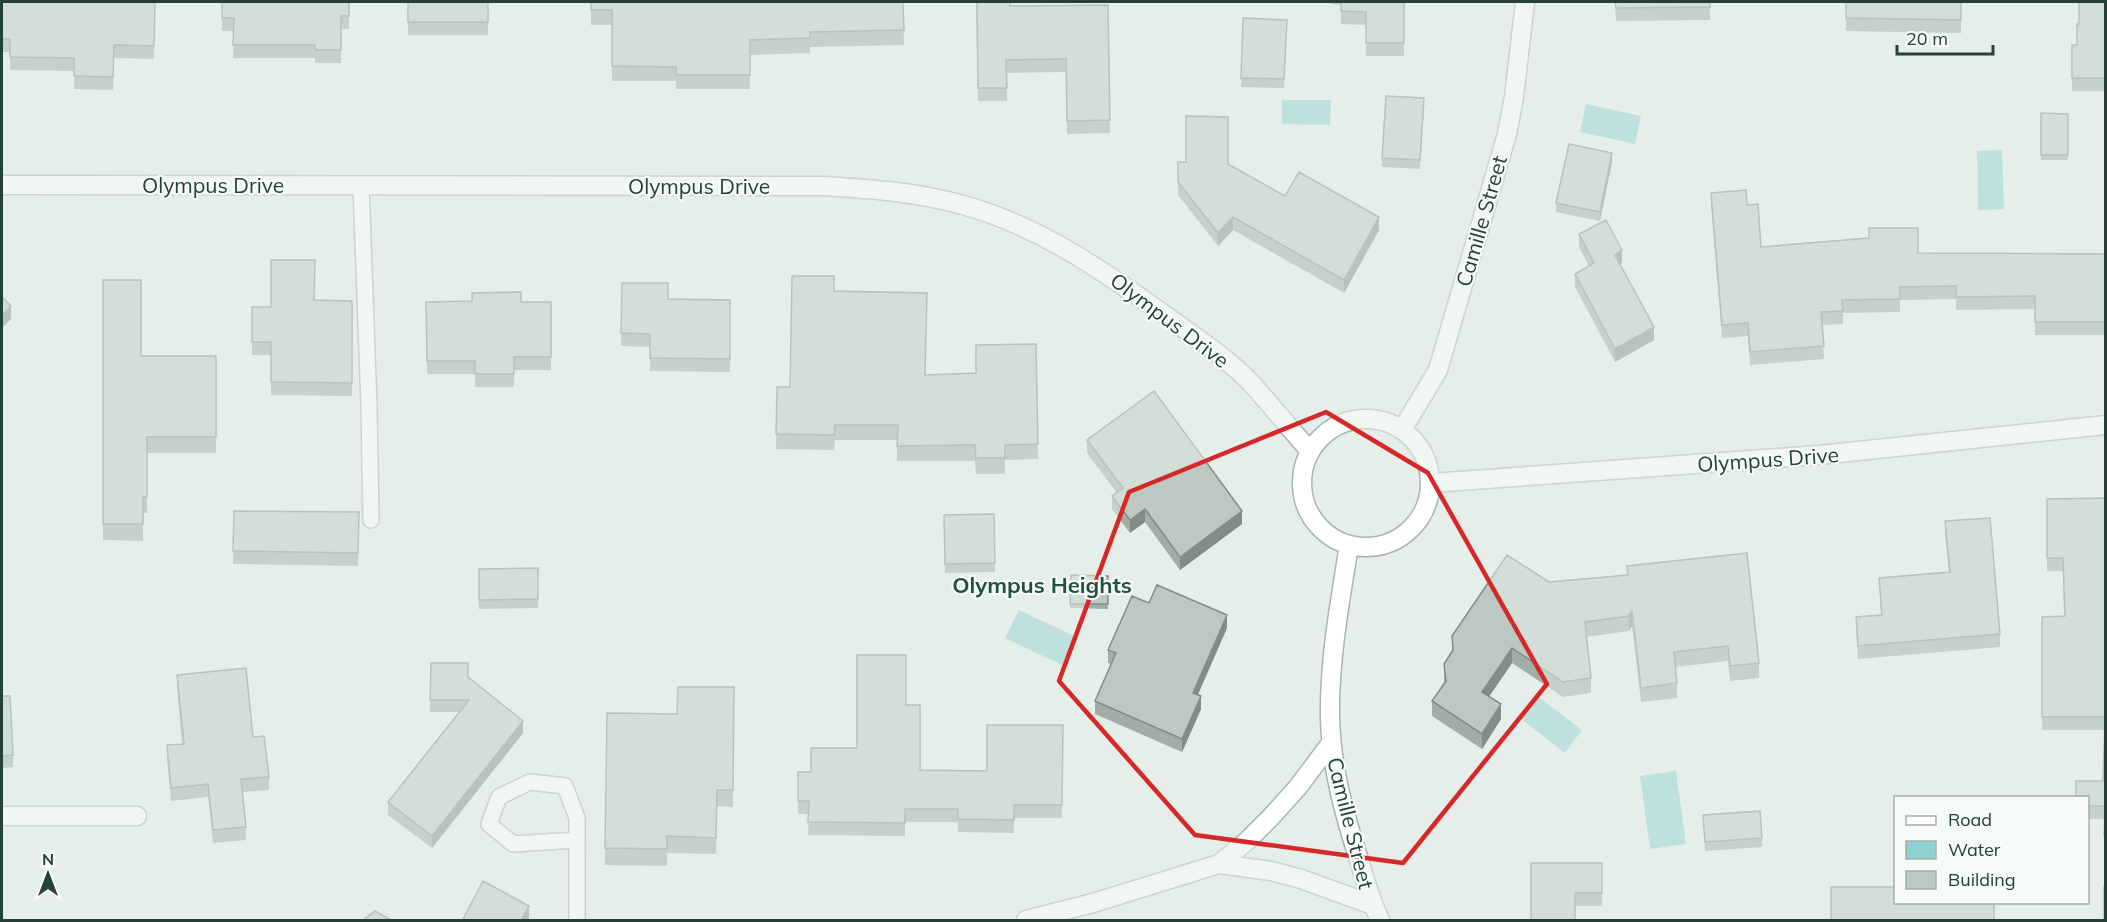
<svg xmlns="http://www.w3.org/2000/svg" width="2107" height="922" viewBox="0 0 2107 922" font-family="Mulish,sans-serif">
<rect width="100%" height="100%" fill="#e6eee9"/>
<path fill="#8fd1d1" d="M1282,100H1331L1330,125L1282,124Z
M1586,104L1641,116L1635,144L1580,132Z
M2002,150L2004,209L1978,210L1977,151Z
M1019,610L1078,638L1064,666L1005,638Z
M1537,696L1582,730L1565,753L1520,718Z
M1676,771L1686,844L1650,849L1640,776Z"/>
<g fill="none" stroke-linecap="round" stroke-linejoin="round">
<g stroke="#a8b6af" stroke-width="18">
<path id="lane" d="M361,185L369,406L371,520
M577,840L513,844L489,824L499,797L530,782L565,786L577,818V920"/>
</g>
<g stroke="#a8b6af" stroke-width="21">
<path id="street" d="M2,185L824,186C871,189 917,192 963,205C1040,226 1105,272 1169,318C1197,338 1227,358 1251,383C1271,405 1290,429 1310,451
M1302 483a64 64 0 1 1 128 0a64 64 0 1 1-128 0Z
M1402,430L1438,370L1507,134L1514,97L1525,2
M1431,483L1820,455L2106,425
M1349,545C1340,602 1329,660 1330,717C1331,766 1344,814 1359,860C1365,881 1371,901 1380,920
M2,816H137
M1219,864L1271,871L1301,879L1373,905
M1026,920L1093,903L1219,864L1247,841L1271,817L1298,787L1331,743"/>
</g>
<use href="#lane" stroke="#fff" stroke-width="15"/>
<use href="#street" stroke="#fff" stroke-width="18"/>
</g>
<path fill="#a1ada7" d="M2,2H155L154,59L114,58L113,90L74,89V71L10,70V52H2Z
M222,2H349V29H341V63H315V58H233L234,31H222Z
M408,2H488V35H408Z
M591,2H903L904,45L810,47V53L750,55V89H676V81H612V25H591Z
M976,2L1010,6L1108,5L1110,133L1067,134L1066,72L1007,73V101H978Z
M1331,2H1404V56H1366V25L1341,24V5L1331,4Z
M1615,2H1710V20L1616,21Z
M1846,2H1961V33L1846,31Z
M2106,2V91H2072V45H2077L2079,24Z
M1243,18L1287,20L1284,88L1241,87Z
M1424,108L1420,169L1382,167V158Z
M2041,113L2068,114V160H2041Z
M1178,162L1228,164L1285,196L1379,230L1344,293L1233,230L1218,246L1178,195Z
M1612,162L1600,221L1556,212V203Z
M1711,193L1747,205L1761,247L1918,253L2106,254V335H2035V309L1956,310V299L1900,300V312L1843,313V324L1822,325L1824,359L1750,365L1748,336L1722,338L1711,206Z
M1579,234L1622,263L1620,264L1654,340L1615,362L1575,287V274L1589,266L1579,247Z
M103,280L141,356H216V453H147V513H143V541L103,540Z
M622,283L668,299L730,300V372L650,371V347L621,346Z
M834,291L926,375L976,373L1036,344L1038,459L1005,460V474H976L975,461H897V440H835L834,450L776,449L777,387H790Z
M314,300L352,301V396L271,395V355H252V307H271Z
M426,302H551V370H514V387H475V374H427Z
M1087,440L1242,524L1180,570L1145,522L1130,533L1112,509V496L1117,493L1087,453Z
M2106,498V849H2104L2105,819H2088V798L2103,781L2105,730H2042V617L2064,616L2063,571H2047V499Z
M234,511L359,512L358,566L233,564Z
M994,514L995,572L945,573L944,515Z
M1945,521L2000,634V647L1858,659L1856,630V617L1881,615L1879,578L1949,572L1945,534Z
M1627,566L1759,663V678L1730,681L1728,661L1675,667L1677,683V698L1641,702L1632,626L1629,631L1586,637L1591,678V693L1563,697L1512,663L1489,696L1501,719L1482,749L1432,716V701L1444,683V664L1452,652V636L1549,582L1627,575Z
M538,568V608L479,609V569Z
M1071,575L1108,576V609L1070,608Z
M1149,603L1227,628L1197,695L1201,709L1182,752L1095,714V701L1111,664L1108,663V650Z
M431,663L468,678L523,733L432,848L388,815V802L459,712H430Z
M177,675L253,737L269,777V790L243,792L246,827V840L213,843L208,797L171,801L167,758V745L182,744L177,688Z
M734,687L733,807L717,806L716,854L667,853V866L605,865L607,713L677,714Z
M2,696L13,755V767L2,768Z
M906,705L920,770L987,771L1063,725L1062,818H1014V833L958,832V822H905V836L808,835L809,814H798V772H811L857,748Z
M1703,815L1762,838V847L1705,851Z
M1531,863H1602V906H1575Z"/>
<path fill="#838d88" d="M1612,153V162L1600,221V212Z
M1233,217V230L1218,246V233Z
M1379,217V230L1344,293V280Z
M1622,250V263L1615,268V255Z
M11,306V319L2,328V315Z
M1654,327V340L1615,362V349Z
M1145,509V522L1130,533V520Z
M1242,511V524L1180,570V557Z
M1632,611V626L1629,631V616Z
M1227,615V628L1193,706V693Z
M1512,648V663L1482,707V692Z
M1201,696V709L1182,752V739Z
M1501,704V719L1482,749V734Z
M523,721V733L432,848V836Z
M529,906V921H521Z"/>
<path fill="#bbc9c2" stroke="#838d88" stroke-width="1.5" d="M2,2H155L154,46L114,45L113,77L74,76V58L10,57V39H2Z
M222,2H349V16H341V50H315V45H233L234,18H222Z
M408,2H488V22H408Z
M591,2H903L904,30L810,32V38L750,40V75H676V67L612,66V10H591Z
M977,2H1010V6L1108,5L1110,120L1067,121L1066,59L1006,60L1007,88H978Z
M1341,2H1404V43H1366V12L1341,11Z
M1615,2H1710V7L1616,8Z
M1846,2H1961V20L1846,18Z
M2079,2H2106V78H2072V45H2077V24H2079Z
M1243,18L1287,20L1284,79L1241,78Z
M1386,96L1424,98L1420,160L1382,158Z
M2041,113L2068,114V155H2041Z
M1186,116L1228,117V164L1285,196L1299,172L1379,217L1344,280L1233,217L1218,233L1178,182V162H1186Z
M1569,144L1612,153L1600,212L1556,203Z
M1746,190L1747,205L1758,204L1761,247L1869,238V228H1918V253L2106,254V322H2035V296L1956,297V286L1900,287V299L1842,300L1843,311L1821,312L1824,346L1750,352L1748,323L1722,325L1711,193Z
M1606,220L1622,250L1615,255L1654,327L1615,349L1575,274L1594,263L1579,234Z
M271,260H315L314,300L352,301V383L271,382V342H252V307H271Z
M792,276H834V291L927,293L925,375L976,373V345L1036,344L1038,444L1005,445V458H976L975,445L897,446L898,425H835L834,435L776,434L777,387H790Z
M103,280H141V356H216V437H147V497H143V524H103Z
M622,283H668V299L730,300V359L650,358V334L621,333Z
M521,292V302H551V357H514V374H475V361H427L426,302L472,301V293Z
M2,297L11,306L2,315Z
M1154,391L1242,511L1180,557L1145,509L1130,520L1112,496L1123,488L1087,440Z
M2106,498V836H2104L2105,806H2088V798H2076V781H2103L2105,717H2042V617L2065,616L2063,558H2047V499Z
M234,511L359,512L358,553L233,551Z
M994,514L995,563L945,564L944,515Z
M1990,518L2000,634L1858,646L1856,617L1882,615L1879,578L1950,572L1945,521Z
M1747,553L1759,663L1730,666L1728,646L1674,652L1677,683L1641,688L1632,611L1629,616L1585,622L1591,678L1563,682L1512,648L1482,692L1501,704L1482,734L1432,701L1446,681L1444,664L1453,650L1452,636L1507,555L1549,582L1628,575L1627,566Z
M538,568V599L479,600V569Z
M1071,575L1108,576V604H1070Z
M1157,585L1227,615L1193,693L1201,696L1182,739L1095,701L1116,653L1108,650L1132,596L1149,603Z
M857,655H906V705H920V770L987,771V725H1063L1062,805H1014V820L958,819V809H905V823L808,822L809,801H798V772H811V748H857Z
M431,663H468V677L523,721L432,836L388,802L469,700H430Z
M246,668L253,737L264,736L269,777L241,779L246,827L213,830L208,784L171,788L167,745L184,744L177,675Z
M678,687H734L733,790H717L716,838L667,836V849L605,848L607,713L677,714Z
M2,696H10L13,755L2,756Z
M1760,811L1762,838L1705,842L1703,815Z
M1531,863H1602V893H1575V921H1531Z
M483,881L529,906L521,921H462Z
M2104,886H2106V921H2104Z
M1831,887H1896V903H1994V921H1831Z
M375,911L393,921H362Z"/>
<path d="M0 0H2107V922H0ZM1326,412L1428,473L1547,684L1403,863L1195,835L1059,681L1129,492Z" fill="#e6eee9" fill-opacity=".55" fill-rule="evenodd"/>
<path fill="none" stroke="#d62828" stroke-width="4.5" stroke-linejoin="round" d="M1326,412L1428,473L1547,684L1403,863L1195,835L1059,681L1129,492Z"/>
<g text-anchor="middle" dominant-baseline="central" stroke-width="4.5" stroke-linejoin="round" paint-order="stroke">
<g font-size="21" fill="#254035" stroke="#f6faf8">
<text x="213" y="185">Olympus Drive</text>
<text x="699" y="186">Olympus Drive</text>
<text transform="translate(1481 221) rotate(-74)">Camille Street</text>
<text transform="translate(1170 320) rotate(37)">Olympus Drive</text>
<text transform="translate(1768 459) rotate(-4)">Olympus Drive</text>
<text transform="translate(1351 823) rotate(76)">Camille Street</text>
</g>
<g font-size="22" font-weight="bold" fill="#20523f" stroke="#f6faf8">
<text x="1042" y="585">Olympus Heights</text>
</g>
</g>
<rect width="2107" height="922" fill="none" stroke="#254035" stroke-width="6"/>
<rect x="1894" y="796" width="195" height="108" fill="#f6faf8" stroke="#a2b0aa" stroke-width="1.5"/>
<rect x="1906" y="816" width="30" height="9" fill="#ffffff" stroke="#a2b0aa" stroke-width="1.5"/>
<text x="1948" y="826" font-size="18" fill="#254035">Road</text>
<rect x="1906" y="841" width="30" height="18" fill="#8fd1d1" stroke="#a2b0aa" stroke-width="1.5"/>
<text x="1948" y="856" font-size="18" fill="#254035">Water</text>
<rect x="1906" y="871" width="30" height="18" fill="#bbc9c2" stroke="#a2b0aa" stroke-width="1.5"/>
<text x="1948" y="886" font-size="18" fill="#254035">Building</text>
<g transform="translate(48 874)" stroke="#f6faf8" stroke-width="4.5" paint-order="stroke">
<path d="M0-4.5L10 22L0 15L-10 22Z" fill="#254035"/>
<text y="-9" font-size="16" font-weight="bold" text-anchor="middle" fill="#254035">N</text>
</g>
<path d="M1897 45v9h96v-9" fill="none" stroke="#254035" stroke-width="3"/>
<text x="1906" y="45" font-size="18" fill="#254035" stroke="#f6faf8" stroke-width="4.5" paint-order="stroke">20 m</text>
</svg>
